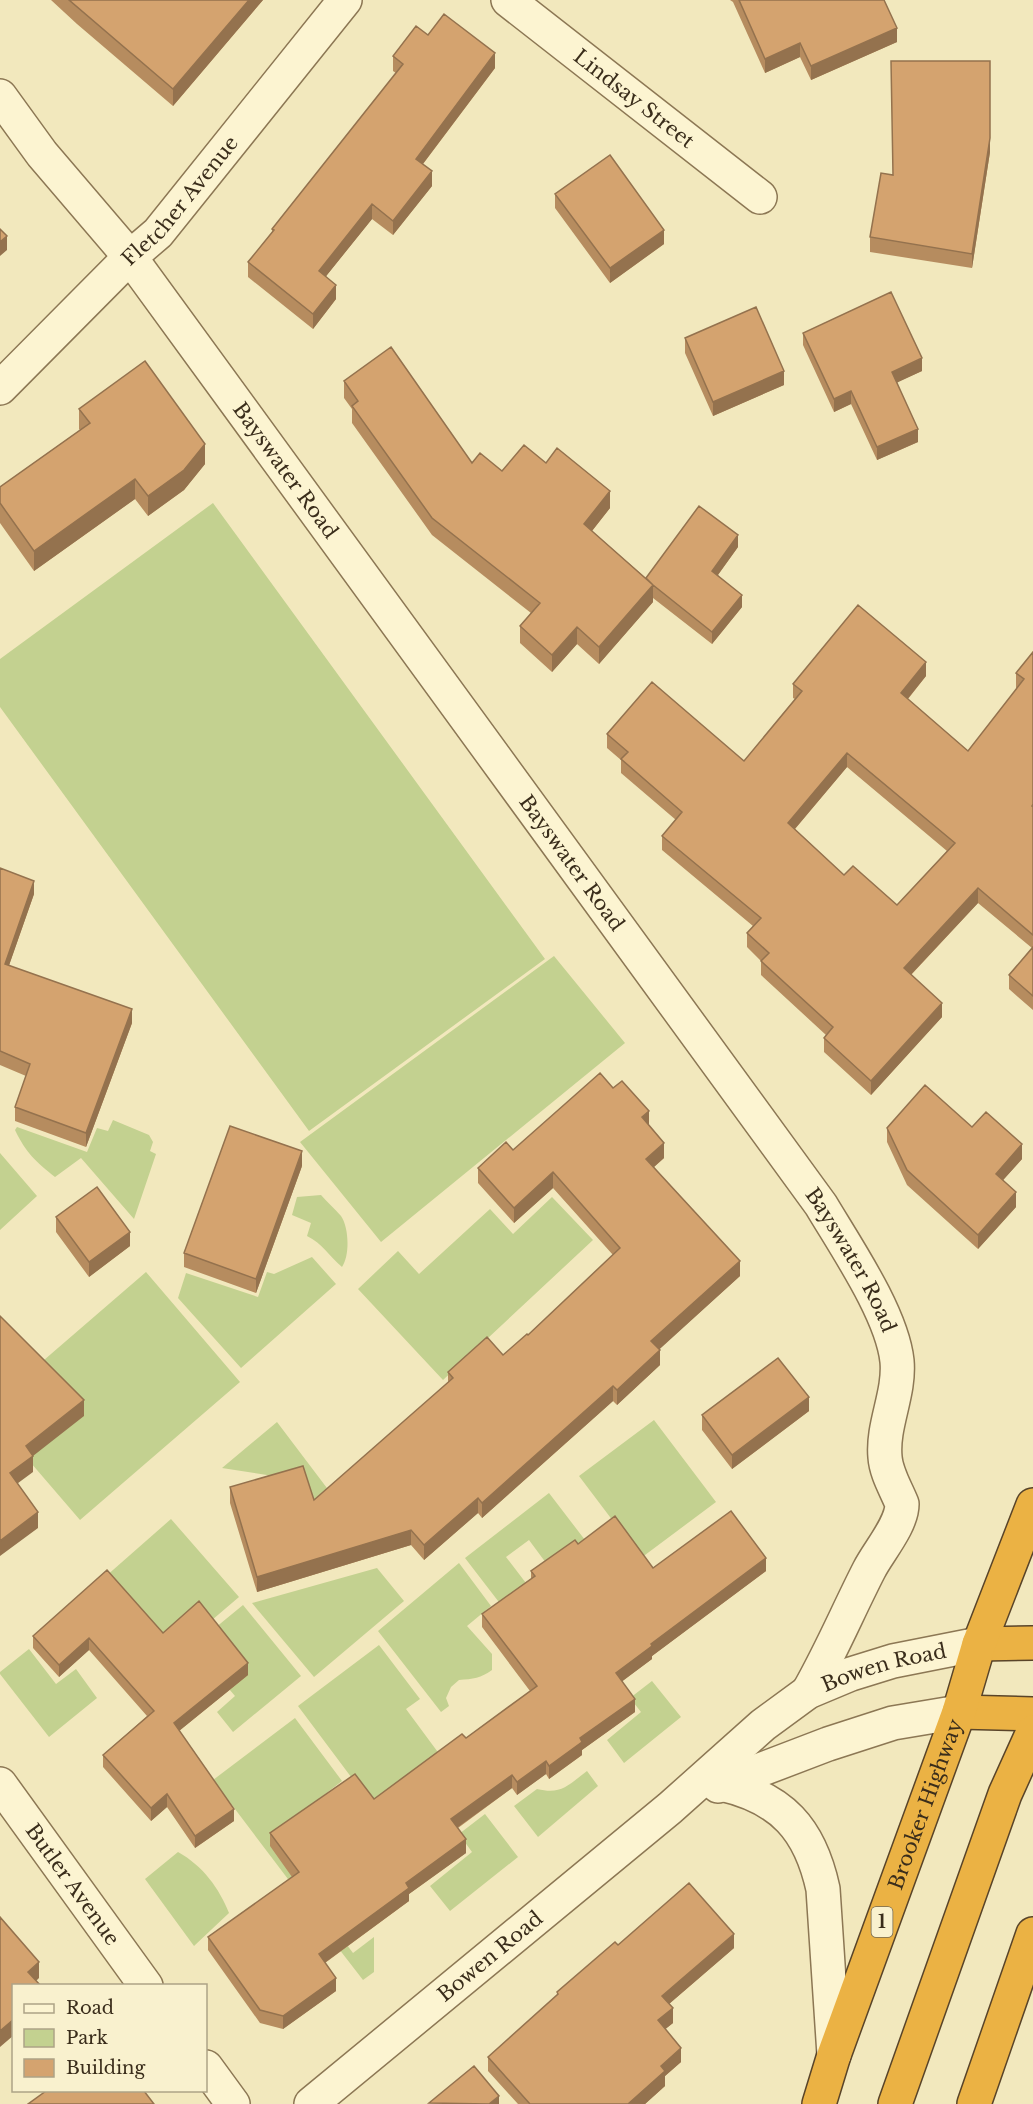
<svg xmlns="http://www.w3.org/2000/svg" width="1033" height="2104" viewBox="0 0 1033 2104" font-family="'Libre Baskerville',serif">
<rect width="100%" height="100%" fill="#f2e8bd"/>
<path fill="#c3d190" d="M213,503L545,959L309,1131L0,707V659Z
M554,956L625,1043L381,1242L300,1142Z
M113,1120L149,1135L153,1142L150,1151L156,1154L134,1219L81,1158L55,1177C36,1162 26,1153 15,1130L17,1127L87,1152L97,1128L108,1131Z
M0,1153L37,1196L0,1230Z
M321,1195C327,1202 335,1209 341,1216C349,1227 350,1256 342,1267C329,1256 322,1243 307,1236L311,1223L292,1215L297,1197Z
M552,1197L593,1240L443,1380L358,1289L398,1251L419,1274L490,1209L513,1234Z
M312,1257L336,1284L241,1368L178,1298L186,1273L258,1297L267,1272L274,1274Z
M146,1272L240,1382L80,1520L0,1427V1398Z
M654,1420L716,1502L641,1558L579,1476Z
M277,1422L336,1500L318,1511L303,1473L276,1482L267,1475L222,1468Z
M549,1493L585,1540L549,1567L529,1540L506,1557L529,1587L532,1645L465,1558Z
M171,1519L239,1597L212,1620L158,1638L105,1577Z
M459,1563L491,1606L467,1626L492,1654V1670C481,1678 473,1679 459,1680L451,1687L446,1698L449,1706L441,1712L378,1631Z
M377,1568L404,1601L314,1677L252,1603Z
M243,1605L301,1676L233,1732L217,1712L235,1696L212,1669L215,1628Z
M379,1645L420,1699L406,1709L440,1755L372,1805L298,1706Z
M29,1649L56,1684L76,1669L97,1698L49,1737L0,1674V1672Z
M652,1681L681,1717L624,1763L607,1740L641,1712L630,1698Z
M295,1718L342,1781L320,1798L294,1887L213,1780Z
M587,1771L598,1786L538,1837L514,1806L537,1789C562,1795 568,1785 587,1771Z
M485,1814L518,1857L450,1911L430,1886L472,1852L459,1834Z
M178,1852C203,1866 219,1888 229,1913L194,1946L145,1879Z
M305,1889L353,1953L374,1937V1972L363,1980L298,1896Z"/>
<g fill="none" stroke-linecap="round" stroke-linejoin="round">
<g stroke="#8c7754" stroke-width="36">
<g id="minor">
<path id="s1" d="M508,0L760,197"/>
<path id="s2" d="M0,96L42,154L130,257L821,1205C846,1247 892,1314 897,1361C900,1394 882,1425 885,1457C886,1473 896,1489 902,1504C902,1525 878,1552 869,1570C848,1611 831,1652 808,1692"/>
<path id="s3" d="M0,388L130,257L158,233L345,0"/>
<path id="s4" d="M0,1784L146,1986"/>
<path d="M721,1784C782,1798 810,1829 823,1889L834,2055"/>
<path d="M718,1786L828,1744L893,1723L959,1712"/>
<path d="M206,2067L233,2104"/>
<path id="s5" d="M311,2104L670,1808L763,1725L808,1692L851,1674L893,1661L979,1644"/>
</g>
</g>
<g stroke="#594429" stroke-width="36">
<g id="highway">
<path d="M979,1644L1033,1643"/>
<path d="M959,1712L1033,1714"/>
<path id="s6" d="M819,2104L834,2055L959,1712L979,1644L1033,1505"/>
<path d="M895,2104L1005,1794L1033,1732"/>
<path d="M974,2104L1033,1934"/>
</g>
</g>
<use href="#minor" stroke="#fcf4d1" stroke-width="33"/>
<use href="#highway" stroke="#ebb244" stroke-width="33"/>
</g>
<path fill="#b68c5f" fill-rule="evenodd" d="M51,0H263L173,106L77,24Z
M730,0H884L897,42L811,80L800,57L765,73L733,2Z
M428,35L495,68L423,164L432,186L393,235L372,219L326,276L336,299L313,329L248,277V262L272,233V229L396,73L393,71V56Z
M990,152L972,268L870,252V237L893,175Z
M555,194L664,244L610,283L555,208Z
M803,333L922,371L897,382L918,442L877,460L851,404L834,412L803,345Z
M685,338L784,385L713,416L685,353Z
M344,381L472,463L502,471L546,463L610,508L592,531L646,578L738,547L718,575L742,607L712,644L653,598V602L599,664L577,644L552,672L520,643V626L531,613L432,535L352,423V409L344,398Z
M79,409L205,464L184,490L148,516L135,499L34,571L0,523V487L80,430L79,429Z
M1033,652V1010L1009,989V975L1032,948L978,903L911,975L942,1017L871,1095L824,1052V1038L826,1035L761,975V961L747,947V933L753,926L662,850V836L676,820L621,773V760L607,748V734L744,761L795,699L793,698V684L926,676L908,699L968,751L1017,688H1016V673ZM847,767L947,851L897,905L844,875L795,829Z
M0,868L34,894L9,965L132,1023L86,1147L15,1121V1107L26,1076L0,1065Z
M613,1088L649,1125L664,1158L654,1167L740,1276L659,1349L660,1365L617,1405L613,1401L482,1518L478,1513L424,1560L411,1545L257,1592L230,1503V1487L314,1500L448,1383V1372L503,1355L528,1335L613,1255L553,1188L514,1223L478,1183V1168L513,1150Z
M972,1127L1022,1159L1003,1180L1016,1207L978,1249L907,1185L887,1142V1128Z
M302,1166L256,1293L184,1267V1253Z
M56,1217L130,1246L89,1277L56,1232Z
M809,1411L732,1469L702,1430V1415Z
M578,1544L653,1568L766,1571L652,1656V1659L622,1681L635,1712L582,1750V1755L549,1779L546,1774L517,1795L512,1788L458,1828L466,1853L409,1894V1901L325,1963L336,1991L283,2029L260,2023L208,1950V1937L292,1877L270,1846V1833L374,1799L466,1738L530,1691L482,1627V1614L531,1579V1571Z
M163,1633L248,1675L179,1731L234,1821L195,1848L167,1807L151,1821L103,1767V1755L147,1716L89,1650L59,1677L33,1648V1636Z
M618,1945L734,1948L669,2004L673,2023L665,2029L681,2062L665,2076V2086L645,2104H518L488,2071V2057L557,1996V1992Z"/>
<path fill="#94724e" d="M249,0H263L173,106V89Z
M897,28V42L811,80V66Z
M800,43V57L765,73V59Z
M495,53V68L416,173V159Z
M990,61V152L972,268V254Z
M432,171V186L393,235V221Z
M372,204V219L319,285V271Z
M664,230V244L610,283V268Z
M7,236V250L0,256V242Z
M336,285V299L313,329V314Z
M922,358V371L892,385V372Z
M784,371V385L713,416V402Z
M851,391V404L834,412V399Z
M918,429V442L877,460V447Z
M205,444V464L184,490L148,516V496Z
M135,479V499L34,571V551Z
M610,491V508L584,541V524Z
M738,535V547L712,583V571Z
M653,585V602L599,664V647Z
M742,595V607L712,644V632Z
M577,627V644L552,672V655Z
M926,662V676L901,707V693Z
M847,753V767L788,837V823Z
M34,881V894L5,977V964Z
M978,888V903L904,982V968Z
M942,1003V1017L871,1095V1081Z
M132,1009V1023L86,1147V1133Z
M649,1111V1126L642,1117Z
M664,1143V1158L646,1174V1159Z
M1022,1144V1159L996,1188V1174Z
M302,1151V1166L256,1293V1279Z
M553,1172V1188L514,1223V1208Z
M1016,1192V1207L978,1249V1235Z
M130,1232V1246L89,1277V1262Z
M740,1261V1276L651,1357V1341Z
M660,1350V1365L617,1405V1390Z
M613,1386V1401L482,1518V1503Z
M809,1397V1411L732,1469V1455Z
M84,1400V1416L33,1456V1472L10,1489V1473L26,1446Z
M478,1498V1513L424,1560V1545Z
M38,1512V1528L0,1556V1541Z
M411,1530V1545L257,1592V1577Z
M766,1558V1571L652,1656V1659L616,1686V1673L651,1644Z
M89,1638V1650L59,1677V1665Z
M248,1663V1675L174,1735V1723Z
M635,1699V1712L582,1750V1755L549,1779V1766L580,1738Z
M546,1761V1774L517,1795V1782Z
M512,1775V1788L451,1832V1819Z
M167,1794V1807L151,1821V1808Z
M234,1809V1821L195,1848V1836Z
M466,1839V1853L409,1894V1901L319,1967V1954L406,1883Z
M734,1934V1948L662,2010V1996Z
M39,1962V1978L31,1986L28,1972Z
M336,1978V1991L283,2029V2016Z
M673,2008V2023L658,2035V2020Z
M14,2019V2035L0,2047V2031Z
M681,2048V2062L665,2076V2086L645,2104H628L661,2066Z
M499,2096V2104H489Z"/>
<path fill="#d4a36f" stroke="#94724e" stroke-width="1.5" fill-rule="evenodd" d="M69,0H249L173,89Z
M739,0H884L897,28L811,66L800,43L765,59Z
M444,14L495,53L416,159L432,171L393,221L372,204L319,271L336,285L313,314L248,262L274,230L272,229L403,64L393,56L416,26L428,35Z
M891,61H990V138L972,254L870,237L881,173L893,175Z
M610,155L664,230L610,268L555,194Z
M0,229L7,236L0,242Z
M891,292L922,358L892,372L918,429L877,447L851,391L834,399L803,333Z
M756,307L784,371L713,402L685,338Z
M391,347L472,463L480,453L502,471L524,445L546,463L557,448L610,491L584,524L653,585L599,647L577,627L552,655L520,626L540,603L432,518L352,406L358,401L344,381Z
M145,361L205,444L184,470L148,496L135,479L34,551L0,503V487L90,423L79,409Z
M699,506L738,535L712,571L742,595L712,632L653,585L646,578Z
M858,605L926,662L901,693L968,751L1024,679L1016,673L1033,652V804L1032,806L1033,807V935L978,888L904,968L942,1003L871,1081L824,1038L833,1027L761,961L769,953L747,933L761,918L662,836L682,812L621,759L628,752L607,734L652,682L744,761L802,691L793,684ZM847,753L955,843L897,905L853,866L844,875L788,823Z
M0,868L34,881L5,964L132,1009L86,1133L15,1107L30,1064L0,1051Z
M1033,947V996L1009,975Z
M600,1073L613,1088L622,1081L649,1111L642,1117L664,1143L646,1159L740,1261L651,1341L660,1350L617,1390L613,1386L482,1503L478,1498L424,1545L411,1530L257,1577L230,1487L303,1466L314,1500L453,1378L448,1372L487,1337L503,1355L527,1334L528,1335L620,1248L553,1172L514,1208L478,1168L506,1142L513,1150Z
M925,1085L972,1127L986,1112L1022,1144L996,1174L1016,1192L978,1235L907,1170L887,1128Z
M230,1126L302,1151L256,1279L184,1253Z
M97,1187L130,1232L89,1262L56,1217Z
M0,1316L84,1400L26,1446L33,1456L10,1473L38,1512L0,1541Z
M778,1358L809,1397L732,1455L702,1415Z
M731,1511L766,1558L651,1644L652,1646L616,1673L635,1699L580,1738L582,1742L549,1766L546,1761L517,1782L512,1775L451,1819L466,1839L406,1883L409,1888L319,1954L336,1978L283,2016L260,2010L208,1937L299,1872L270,1833L355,1774L374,1799L462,1734L466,1738L537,1686L482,1614L535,1576L531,1571L575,1540L578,1544L615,1516L653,1568Z
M107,1570L163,1633L199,1601L248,1663L174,1723L234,1809L195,1836L167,1794L151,1808L103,1755L154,1711L89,1638L59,1665L33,1636Z
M689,1883L734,1934L662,1996L673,2008L658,2020L681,2048L661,2066L665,2071L628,2104H530L488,2057L558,1994L557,1992L615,1942L618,1945Z
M0,1917L39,1962L28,1972L41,1986H14V2019L0,2031Z
M474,2066L499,2096L489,2104L429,2103Z
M46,2091H144L154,2104H28Z"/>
<g text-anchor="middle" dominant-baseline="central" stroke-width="4.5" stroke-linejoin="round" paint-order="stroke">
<rect fill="#f9f1ce" stroke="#736851" stroke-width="1.5" x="871.5" y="1907" width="21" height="30" rx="4.5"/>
<g font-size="18" font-weight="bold" fill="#3a2d1b">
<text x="882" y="1922">1</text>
</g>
<g font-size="20" fill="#3a2d1b" stroke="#f9f1ce">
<text stroke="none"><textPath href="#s1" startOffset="160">Lindsay Street</textPath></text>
<text stroke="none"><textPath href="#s3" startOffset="260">Fletcher Avenue</textPath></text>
<text stroke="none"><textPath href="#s2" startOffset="471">Bayswater Road</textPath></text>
<text stroke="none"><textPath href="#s2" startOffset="957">Bayswater Road</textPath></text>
<text stroke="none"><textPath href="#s2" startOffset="1443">Bayswater Road</textPath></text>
<text stroke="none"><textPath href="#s5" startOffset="726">Bowen Road</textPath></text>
<text stroke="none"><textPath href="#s6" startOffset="318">Brooker Highway</textPath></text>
<text stroke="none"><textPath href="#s4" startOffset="124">Butler Avenue</textPath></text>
<text stroke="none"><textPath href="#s5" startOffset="232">Bowen Road</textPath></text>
</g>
</g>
<rect x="12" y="1984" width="195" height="108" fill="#f9f1ce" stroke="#ada386" stroke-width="1.5"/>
<rect x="24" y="2004" width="30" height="9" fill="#fcf4d1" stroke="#ada386" stroke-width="1.5"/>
<text x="66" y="2014" font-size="18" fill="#3a2d1b">Road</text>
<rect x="24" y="2029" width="30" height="18" fill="#c3d190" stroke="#ada386" stroke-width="1.5"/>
<text x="66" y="2044" font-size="18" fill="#3a2d1b">Park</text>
<rect x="24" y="2059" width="30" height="18" fill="#d4a36f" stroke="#ada386" stroke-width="1.5"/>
<text x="66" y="2074" font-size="18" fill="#3a2d1b">Building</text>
</svg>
